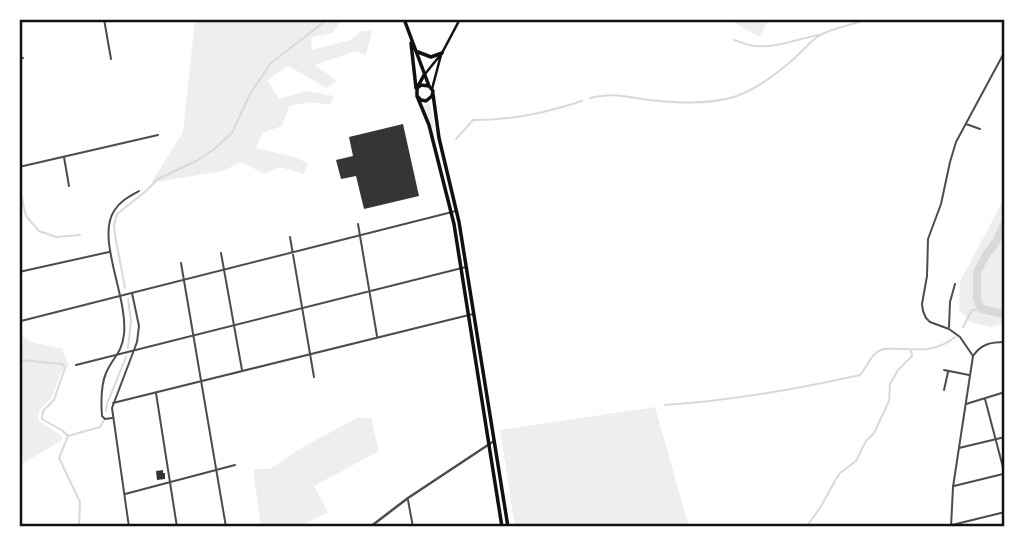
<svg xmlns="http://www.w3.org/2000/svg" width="1024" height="546" viewBox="0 0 1024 546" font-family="Commissioner,sans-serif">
<rect width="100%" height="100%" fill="#fff"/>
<path fill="#eee" d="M195,19H341L333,33L312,37L311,50L351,40L361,31H372L366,55L355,51L315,65L337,81L327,88L288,66L267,80L279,99L306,91L334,96L329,105L310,102L289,106L282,126L262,133L256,148L291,156L308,163L304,174L280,167L265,174L241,162L223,171L151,183L183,132Z
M728,19H769L759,37Z
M430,103L436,137L453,207H452C444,174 439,137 423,106Z
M1005,196V324L991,327L969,322L959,309L960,281L985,235Z
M19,334L31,342L62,349L69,366L61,372L52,398L40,409L38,417L39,421L62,436V440L19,466Z
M655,407L689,527H515L500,430Z
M357,418H371L379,451L314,486L328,512L299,527H261L253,469H270L303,447Z"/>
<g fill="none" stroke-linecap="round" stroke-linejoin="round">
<path stroke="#d9d9d9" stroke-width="2" d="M734,40C741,42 748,46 756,46C776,48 798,39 818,35
M590,98C616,92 624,97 649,100C676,103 707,105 734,97C754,90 774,76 789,63C799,55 807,45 817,37C832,27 851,26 867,19
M456,139L473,120C513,120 545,113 582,101
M19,186L26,216L39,231L56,237L80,235
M125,288L115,235L114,225L117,214L146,191L158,179L196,161L213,150L232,133L250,94L271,63L328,19
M963,327L972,310L981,309
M128,348L131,321L128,299
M19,357L22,360L62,364L65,368L54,400L43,411L42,419L63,431L68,436L59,458L80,502L79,527
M665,405C731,401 797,389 860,375C868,366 870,354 883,349C909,347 932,356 955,337
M106,411L107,404L126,357
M68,436L100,427L104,420
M806,527L820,508L836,479L840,473L856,461L866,441L874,433L889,401L890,384L898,370L912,356L911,350"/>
<path stroke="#d9d9d9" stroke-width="8" d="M1005,223L996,242L986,255L977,272V299L981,309L1005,314"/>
</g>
<path fill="#353535" d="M403,124L419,196L364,209L356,176L341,179L336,160L353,156L349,137Z
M163,470V473H165V479L157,480L156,471Z"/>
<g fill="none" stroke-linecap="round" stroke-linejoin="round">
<path stroke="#4c4c4c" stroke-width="2" d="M104,19L111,59
M19,57L23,58
M966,124L980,129
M64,157L69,186
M19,167L158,135
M358,224L377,336
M290,237L314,377
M221,253L242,370
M181,263L226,527
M19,272L109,252
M19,313L21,321L456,211
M949,327L950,302L955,284
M973,356C981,344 991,342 1005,342
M76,365L466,267
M944,370L969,375
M944,390L948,372
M156,393L177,527
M985,399L1005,475
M113,403L473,314
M966,404L1005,392
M112,418L105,419L102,416C101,403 101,385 106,373C113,357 122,353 124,334C128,297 96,239 114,211C120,201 130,196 139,191
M959,448L1005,437
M954,486L1003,474
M125,494L235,465
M408,500L413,527
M952,525L1005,512
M129,527L112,408L137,342L139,326L132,293
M951,527L953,487L973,356L960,337L949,329L930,322L926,318L923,311L922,304L927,276L928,239L941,204L950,162L956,142L1005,51"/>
<path stroke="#4c4c4c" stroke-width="2.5" d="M370,527L408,498L494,441"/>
<path stroke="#111" stroke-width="2.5" d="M425,74L442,53L460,19
M432,89L441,55"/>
<path stroke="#111" stroke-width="3.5" d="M404,19L429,86
M411,43L416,88
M418,52L431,57L442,53
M417,88L421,85L429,86L433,91L432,96L426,101L421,100L417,96V88L424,75
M433,94L439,138L459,222L508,527
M417,96L429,125L454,224L502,527"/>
</g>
<rect width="1024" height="546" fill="none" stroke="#ffffff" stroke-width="42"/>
<rect x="21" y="21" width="982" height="504" fill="none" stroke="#111" stroke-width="2.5"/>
</svg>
